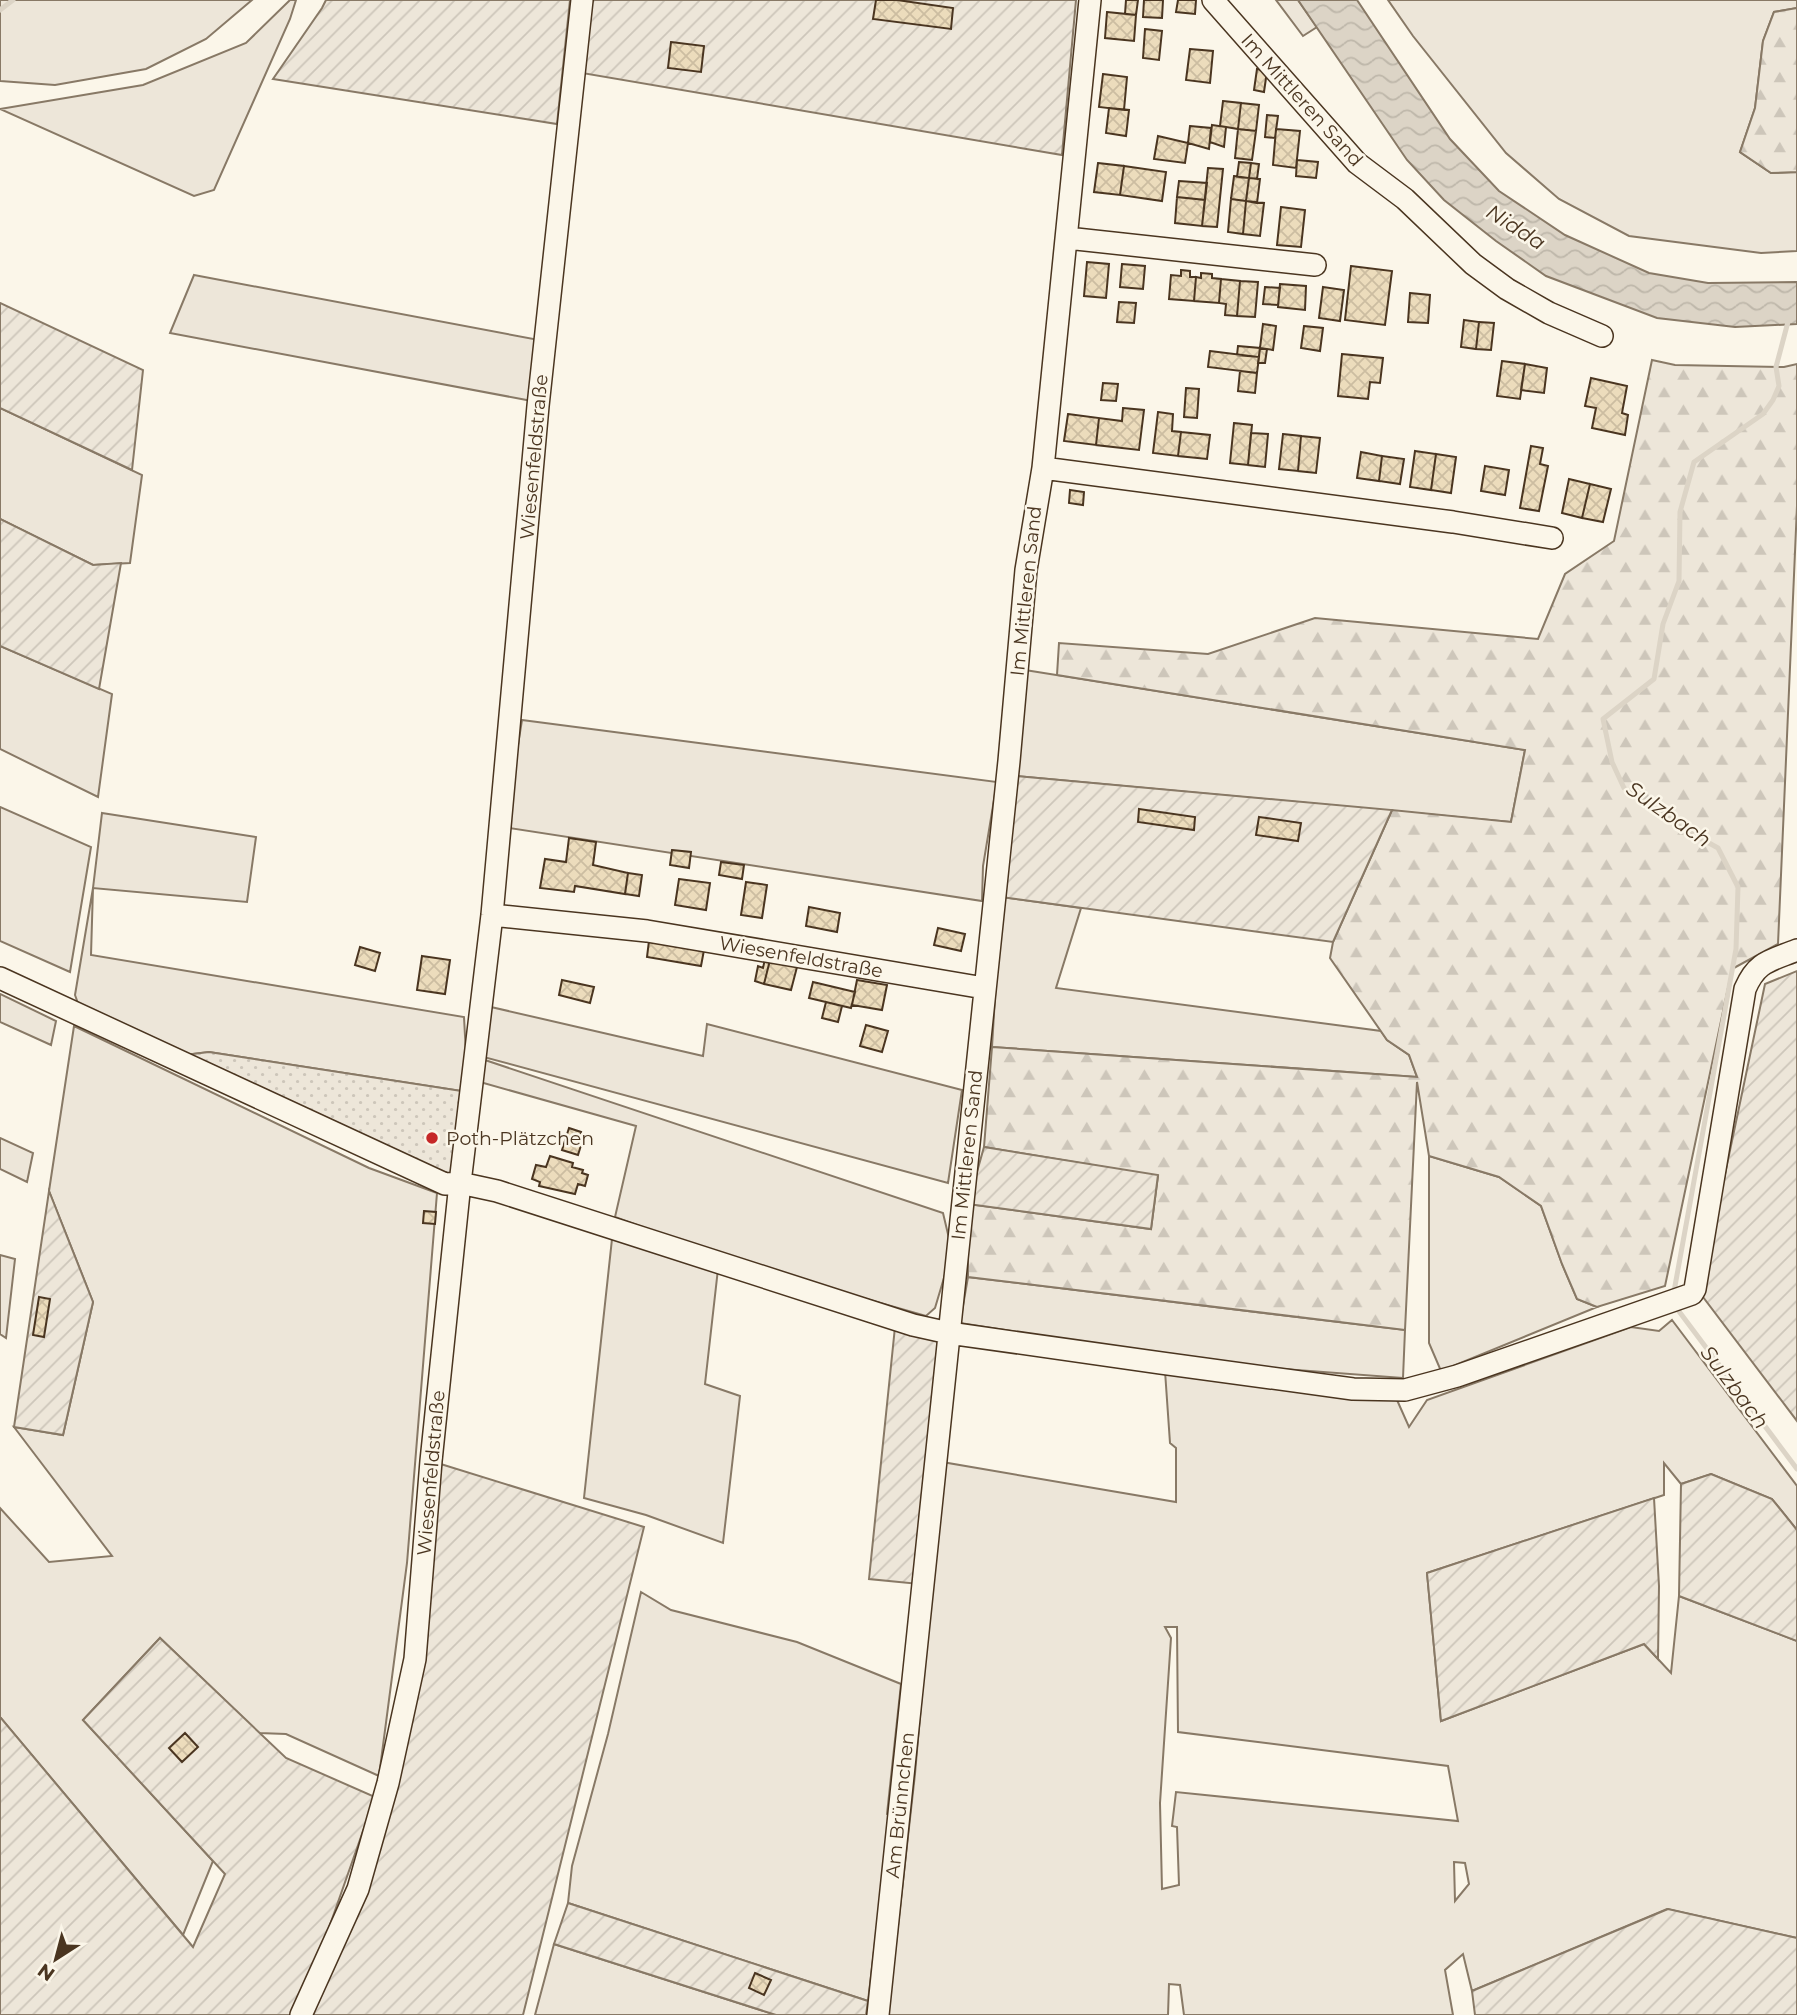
<svg xmlns="http://www.w3.org/2000/svg" width="1797" height="2015" viewBox="0 0 1797 2015" font-family="Montserrat,sans-serif">
<defs>
<pattern id="forest-firs" width="22" height="20" patternUnits="userSpaceOnUse" patternTransform="scale(1.75)"><rect width="22" height="20" fill="#ede6d9"/><path d="M5 1l3.5 6h-7zM16 11l3.5 6h-7z" fill="#cdc6ba"/></pattern>
<pattern id="park-dots" width="8" height="8" patternUnits="userSpaceOnUse" patternTransform="scale(1.75)"><rect width="8" height="8" fill="#ede6d9"/><path d="M2 2h.1M6 6h.1" fill="none" stroke="#cdc6ba" stroke-width="1.8" stroke-linecap="round"/></pattern>
<pattern id="garden-furrows" width="10" height="10" patternUnits="userSpaceOnUse" patternTransform="scale(1.75)"><rect width="10" height="10" fill="#ede6d9"/><path d="M-1 1l2-2M0 10L10 0M9 11l2-2" fill="none" stroke="#cdc6ba"/></pattern>
<pattern id="water-waves" width="16" height="10" patternUnits="userSpaceOnUse" patternTransform="scale(1.75)"><rect width="16" height="10" fill="#dcd4c6"/><path d="M0 5q4-4 8 0t8 0" fill="none" stroke="#beb7aa"/></pattern>
<pattern id="building-cross-hatch" width="8" height="8" patternUnits="userSpaceOnUse" patternTransform="scale(1.75)"><rect width="8" height="8" fill="#ecdcbc"/><path d="M0 0l8 8M0 8l8-8" fill="none" stroke="#ccbda1"/></pattern>
</defs>
<rect width="100%" height="100%" fill="#fbf6e9"/>
<path fill="#ede6d9" stroke="#887966" stroke-width="2" fill-rule="evenodd" d="M0,0H252L206,39L146,69L55,85L0,81Z
M290,0H296L290,19L214,190L194,196L0,109L143,85L246,43Z
M1276,0H1298L1317,27L1303,36Z
M1388,0H1797V8L1774,12L1763,41L1755,108L1740,152L1771,173L1797,172V251L1761,253L1629,236L1559,199L1506,153L1413,36Z
M194,275L539,340L532,401L170,333Z
M0,408L142,475L130,563L93,565L0,519Z
M0,646L112,694L98,797L0,749Z
M1025,670L1525,750L1511,822L1016,776Z
M522,720L997,782L983,866L982,901L509,828L511,789Z
M0,807L91,847L70,972L0,941Z
M102,813L256,837L247,902L93,888L91,955L464,1017L468,1092L209,1052L176,1056L80,1009L75,995L93,888Z
M1001,897L1081,908L1056,988L1381,1031L1387,1040L1409,1055L1417,1077L992,1047Z
M0,994L56,1021L51,1045L0,1022Z
M491,1007L703,1056L707,1024L962,1090L948,1183L484,1057L482,1059L943,1213L952,1251L935,1308L926,1316L744,1264L615,1217L636,1126L480,1082L481,1059Z
M74,1026L369,1168L437,1193L407,1563L379,1776L286,1734L259,1733L160,1638L83,1720L213,1861L183,1935L0,1717V1508L49,1562L112,1556L14,1427L63,1435L93,1302L49,1191Z
M0,1138L33,1153L27,1182L0,1169Z
M1429,1156L1499,1177L1541,1206L1562,1264L1577,1299L1597,1307L1441,1371L1429,1343Z
M612,1239L718,1269L705,1384L740,1396L723,1543L646,1515L584,1498Z
M0,1255L15,1259L6,1338L0,1334Z
M968,1277L1405,1330L1403,1378L1229,1365L960,1323Z
M1672,1320L1797,1486V1530L1772,1499L1711,1474L1681,1484L1664,1463V1495L1427,1573L1441,1721L1644,1644L1671,1673L1679,1596L1797,1641V1938L1667,1909L1472,1991L1463,1954L1445,1970L1453,2015H1184L1180,1985L1169,1984L1168,2015H888L915,1774L942,1462L1176,1502V1448L1170,1443L1165,1371L1397,1400L1409,1427L1427,1400L1631,1327L1659,1331ZM1165,1627H1177L1178,1732L1448,1766L1458,1821L1176,1792L1172,1826L1177,1827L1179,1885L1162,1889L1160,1803L1171,1638ZM1454,1862L1465,1863L1469,1884L1455,1901Z
M641,1592L671,1610L797,1642L901,1684L887,1814L890,1816L868,2001L568,1903L572,1866L608,1734Z
M554,1944L776,2015H535Z"/>
<path fill="url(#forest-firs)" stroke="#887966" stroke-width="2" d="M1797,8V172L1771,173L1740,152L1755,108L1763,41L1774,12Z
M1652,360L1675,365L1784,367L1797,364V506L1778,944L1732,969L1665,1286L1597,1307L1577,1299L1562,1264L1541,1206L1499,1177L1429,1156L1417,1082L1405,1330L968,1277V1204L1151,1229L1158,1176L984,1147L992,1047L1417,1077L1409,1055L1387,1040L1330,958L1333,942L1392,810L1511,822L1525,750L1057,675L1059,643L1208,654L1315,618L1538,639L1565,574L1614,541Z"/>
<path fill="url(#park-dots)" stroke="#887966" stroke-width="2" d="M209,1052L468,1092L457,1174L448,1179L176,1056Z"/>
<path fill="url(#garden-furrows)" stroke="#887966" stroke-width="2" d="M326,0H570L557,124L273,79L322,8Z
M590,0H1076L1062,155L582,73Z
M0,303L143,370L132,470L0,408Z
M0,519L93,565L121,563L99,689L0,646Z
M1016,776L1392,810L1333,942L1001,897Z
M1797,971V1421L1700,1293L1765,984Z
M984,1147L1158,1175L1151,1229L968,1204Z
M49,1191L93,1302L63,1435L14,1427Z
M895,1327L942,1339L919,1584L869,1579Z
M431,1461L644,1527L523,2015H301L358,1889L415,1659Z
M1711,1474L1772,1499L1797,1530V1641L1679,1596L1681,1484Z
M1654,1498L1659,1586L1658,1659L1644,1644L1441,1721L1427,1573Z
M160,1638L286,1758L375,1797L319,1956L291,2015H0V1717L193,1947L225,1874L83,1720Z
M568,1903L868,2001L866,2015H776L554,1944Z
M1668,1909L1797,1938V2015H1475L1472,1991Z"/>
<path fill="url(#water-waves)" stroke="#887966" stroke-width="2" d="M1298,0H1357L1450,139L1499,191L1565,235L1649,273L1708,283L1797,282V324L1735,327L1657,318L1546,276L1496,241L1444,200L1407,160Z"/>
<g fill="none" stroke-linecap="round" stroke-linejoin="round">
<path stroke="#dcd4c6" stroke-width="5" d="M0,10L13,0
M1673,1297L1736,949L1738,887L1718,848L1682,828L1624,788L1612,762L1603,719L1654,679L1663,624L1679,581L1680,512L1694,462L1763,414L1773,400L1779,386L1776,367L1789,318
M1675,1306L1797,1469"/>
</g>
<path fill="url(#building-cross-hatch)" stroke="#4a3520" stroke-width="2" d="M876,0H897L953,8L951,29L873,19Z
M1126,0H1138L1136,15L1125,14Z
M1144,0H1163L1162,18L1143,17Z
M1178,0H1196L1195,14L1176,12Z
M1107,12L1136,15L1134,41L1105,38Z
M1145,29L1162,31L1159,60L1143,58Z
M671,42L704,46L701,72L668,68Z
M1190,49L1213,51L1210,83L1186,80Z
M1257,69L1267,71L1264,92L1254,90Z
M1103,74L1127,77L1124,110L1099,107Z
M1223,101L1241,103L1238,129L1220,126Z
M1241,103L1259,105L1256,131L1238,129Z
M1109,108L1129,110L1126,136L1106,133Z
M1267,115L1278,116L1275,138L1265,137Z
M1212,125L1226,127L1224,147L1210,142Z
M1190,126L1211,128L1209,149L1188,143Z
M1238,129L1256,131L1252,160L1235,158Z
M1276,129L1300,131L1296,168L1273,165Z
M1158,136L1188,143L1185,163L1154,159Z
M1297,160L1318,162L1316,178L1296,176Z
M1239,162L1251,163L1249,178L1237,177Z
M1098,163L1124,166L1120,195L1094,192Z
M1251,163L1259,164L1257,179L1249,178Z
M1124,166L1166,172L1162,201L1120,195Z
M1208,168L1223,169L1217,227L1202,226Z
M1234,176L1249,178L1246,201L1231,199Z
M1249,178L1260,179L1257,203L1246,201Z
M1179,181L1207,183L1205,200L1177,197Z
M1177,197L1205,200L1202,226L1175,223Z
M1231,199L1246,201L1243,234L1228,232Z
M1246,201L1264,203L1260,236L1243,234Z
M1281,207L1305,210L1301,247L1277,245Z
M1087,262L1109,264L1106,298L1084,296Z
M1122,264L1145,266L1143,289L1120,287Z
M1351,266L1392,271L1385,325L1345,320Z
M1181,270L1190,271V277H1196L1194,301L1169,299L1171,275L1181,276Z
M1201,273L1212,274V278L1221,279L1219,303L1194,301L1196,277L1201,278Z
M1221,279L1240,281L1237,316L1225,315L1226,304L1219,303Z
M1240,281L1258,282L1255,317L1237,316Z
M1280,284L1306,286L1305,310L1278,307Z
M1265,287L1280,288L1278,305L1263,304Z
M1323,287L1344,290L1340,321L1319,318Z
M1410,293L1430,295L1428,323L1408,322Z
M1119,302L1136,303L1134,323L1117,322Z
M1464,320L1479,322L1476,349L1461,347Z
M1479,322L1494,323L1491,350L1476,349Z
M1263,324L1276,326L1273,350L1260,348Z
M1304,326L1323,328L1320,351L1301,348Z
M1238,346L1260,348L1259,357L1237,355Z
M1260,348L1267,349L1265,363H1258Z
M1210,351L1259,357L1257,373L1208,367Z
M1342,354L1383,358L1380,383L1370,382L1368,399L1338,396Z
M1502,361L1525,364L1520,399L1497,396Z
M1525,364L1547,368L1544,393L1521,390Z
M1240,371L1257,373L1255,393L1238,391Z
M1591,378L1627,386L1622,413L1628,415L1625,435L1592,428L1596,408L1585,406Z
M1103,383L1118,384L1116,401L1101,400Z
M1186,388L1199,389L1197,418L1184,417Z
M1123,408L1144,410L1139,450L1096,445L1099,418L1122,421Z
M1158,412L1173,414L1172,431L1181,432L1178,456L1153,453Z
M1068,414L1099,418L1096,445L1064,441Z
M1234,423L1252,425L1248,465L1230,463Z
M1181,432L1210,435L1207,459L1178,456Z
M1251,433L1268,434L1265,467L1248,465Z
M1283,434L1301,436L1298,471L1279,469Z
M1301,436L1320,438L1316,473L1298,471Z
M1531,446L1543,448L1540,464L1548,466L1539,511L1520,508Z
M1415,451L1436,454L1431,490L1410,487Z
M1361,452L1382,456L1379,481L1357,478Z
M1436,454L1456,457L1451,493L1431,490Z
M1382,456L1404,459L1400,484L1379,481Z
M1485,466L1509,470L1505,495L1481,491Z
M1569,479L1590,484L1582,518L1562,513Z
M1590,484L1611,489L1603,522L1582,518Z
M1070,490L1084,492L1083,505L1069,503Z
M1139,809L1195,817L1194,830L1138,822Z
M1259,817L1301,823L1298,841L1256,835Z
M569,838L596,842L593,865L628,873L625,894L575,886L574,892L540,888L545,859L566,862Z
M672,850L691,852L689,868L670,865Z
M721,862L744,865L742,879L719,875Z
M628,873L642,875L639,896L625,894Z
M679,879L710,883L706,910L675,905Z
M746,882L767,885L762,918L741,915Z
M809,907L840,913L837,932L806,926Z
M938,928L965,934L961,951L934,945Z
M649,941L704,950L701,966L647,957Z
M360,947L380,953L375,971L355,965Z
M422,956L450,960L445,994L417,990Z
M765,959L770,960L764,984L755,981L758,966L763,968Z
M770,960L797,967L791,990L764,984Z
M562,980L594,987L590,1003L559,995Z
M857,980L887,985L882,1010L852,1005Z
M813,982L855,992L851,1008L809,998Z
M826,1002L842,1006L838,1022L822,1018Z
M866,1025L888,1031L882,1052L860,1046Z
M569,1128L581,1132L578,1141L582,1142L578,1155L562,1150Z
M550,1156L573,1163L572,1167L583,1170L582,1173L588,1175L585,1186L578,1184L575,1194L539,1186L540,1182L532,1179L536,1165L546,1167Z
M424,1211L436,1212L435,1224L423,1223Z
M39,1297L50,1299L44,1337L33,1335Z
M185,1733L198,1747L182,1762L169,1748Z
M755,1973L771,1980L764,1995L749,1988Z"/>
<g fill="none" stroke-linecap="round" stroke-linejoin="round">
<g stroke="#4a3520" stroke-width="24">
<path id="minor" d="M1213,0L1357,163L1405,199L1473,264L1507,289L1549,313L1602,336
M1067,238L1315,265
M1043,468L1453,522L1552,538
M492,915L647,931L984,988
M0,978L445,1184L460,1183L497,1191L913,1325L949,1333L1161,1363L1353,1389L1405,1390L1457,1376L1692,1294L1695,1289L1745,989C1757,961 1770,961 1797,950
M301,2015L358,1889L388,1783L415,1659L431,1461L460,1183L492,915L538,406L582,0
M878,2015L1009,761L1026,570L1043,468L1090,0"/>
</g>
<use href="#minor" stroke="#fbf6e9" stroke-width="21"/>
</g>
<circle fill="#c62828" stroke="#fbf6e9" stroke-width="2.5" cx="432" cy="1138" r="7"/>
<g text-anchor="middle" dominant-baseline="central" stroke-width="5" stroke-linejoin="round" paint-order="stroke">
<g font-size="19" fill="#4a3520" stroke="#fbf6e9">
<text transform="translate(1302 100) rotate(48)">Im Mittleren Sand</text>
<text transform="translate(534 457) rotate(-85)">Wiesenfeldstraße</text>
<text transform="translate(1026 591) rotate(-84)">Im Mittleren Sand</text>
<text transform="translate(801 957) rotate(10)">Wiesenfeldstraße</text>
<text transform="translate(967 1155) rotate(-84)">Im Mittleren Sand</text>
<text transform="translate(431 1473) rotate(-85)">Wiesenfeldstraße</text>
<text transform="translate(900 1805) rotate(-84)">Am Brünnchen</text>
</g>
<g font-size="19" fill="#4a3520" stroke="#fbf6e9" text-anchor="start">
<text x="446" y="1138">Poth-Plätzchen</text>
</g>
<g font-size="21" font-style="italic" fill="#4a3520" stroke="#fbf6e9">
<text transform="translate(1516 227) rotate(33)">Nidda</text>
<text transform="translate(1669 814) rotate(35)">Sulzbach</text>
<text transform="translate(1735 1387) rotate(53)">Sulzbach</text>
</g>
</g>
<g transform="translate(56 1959) rotate(216)" stroke="#fbf6e9" stroke-width="5" paint-order="stroke">
<path d="M0-5L12 26L0 18L-12 26Z" fill="#4a3520"/>
<text y="-10" font-size="19" font-weight="bold" text-anchor="middle" fill="#4a3520">N</text>
</g>
</svg>
